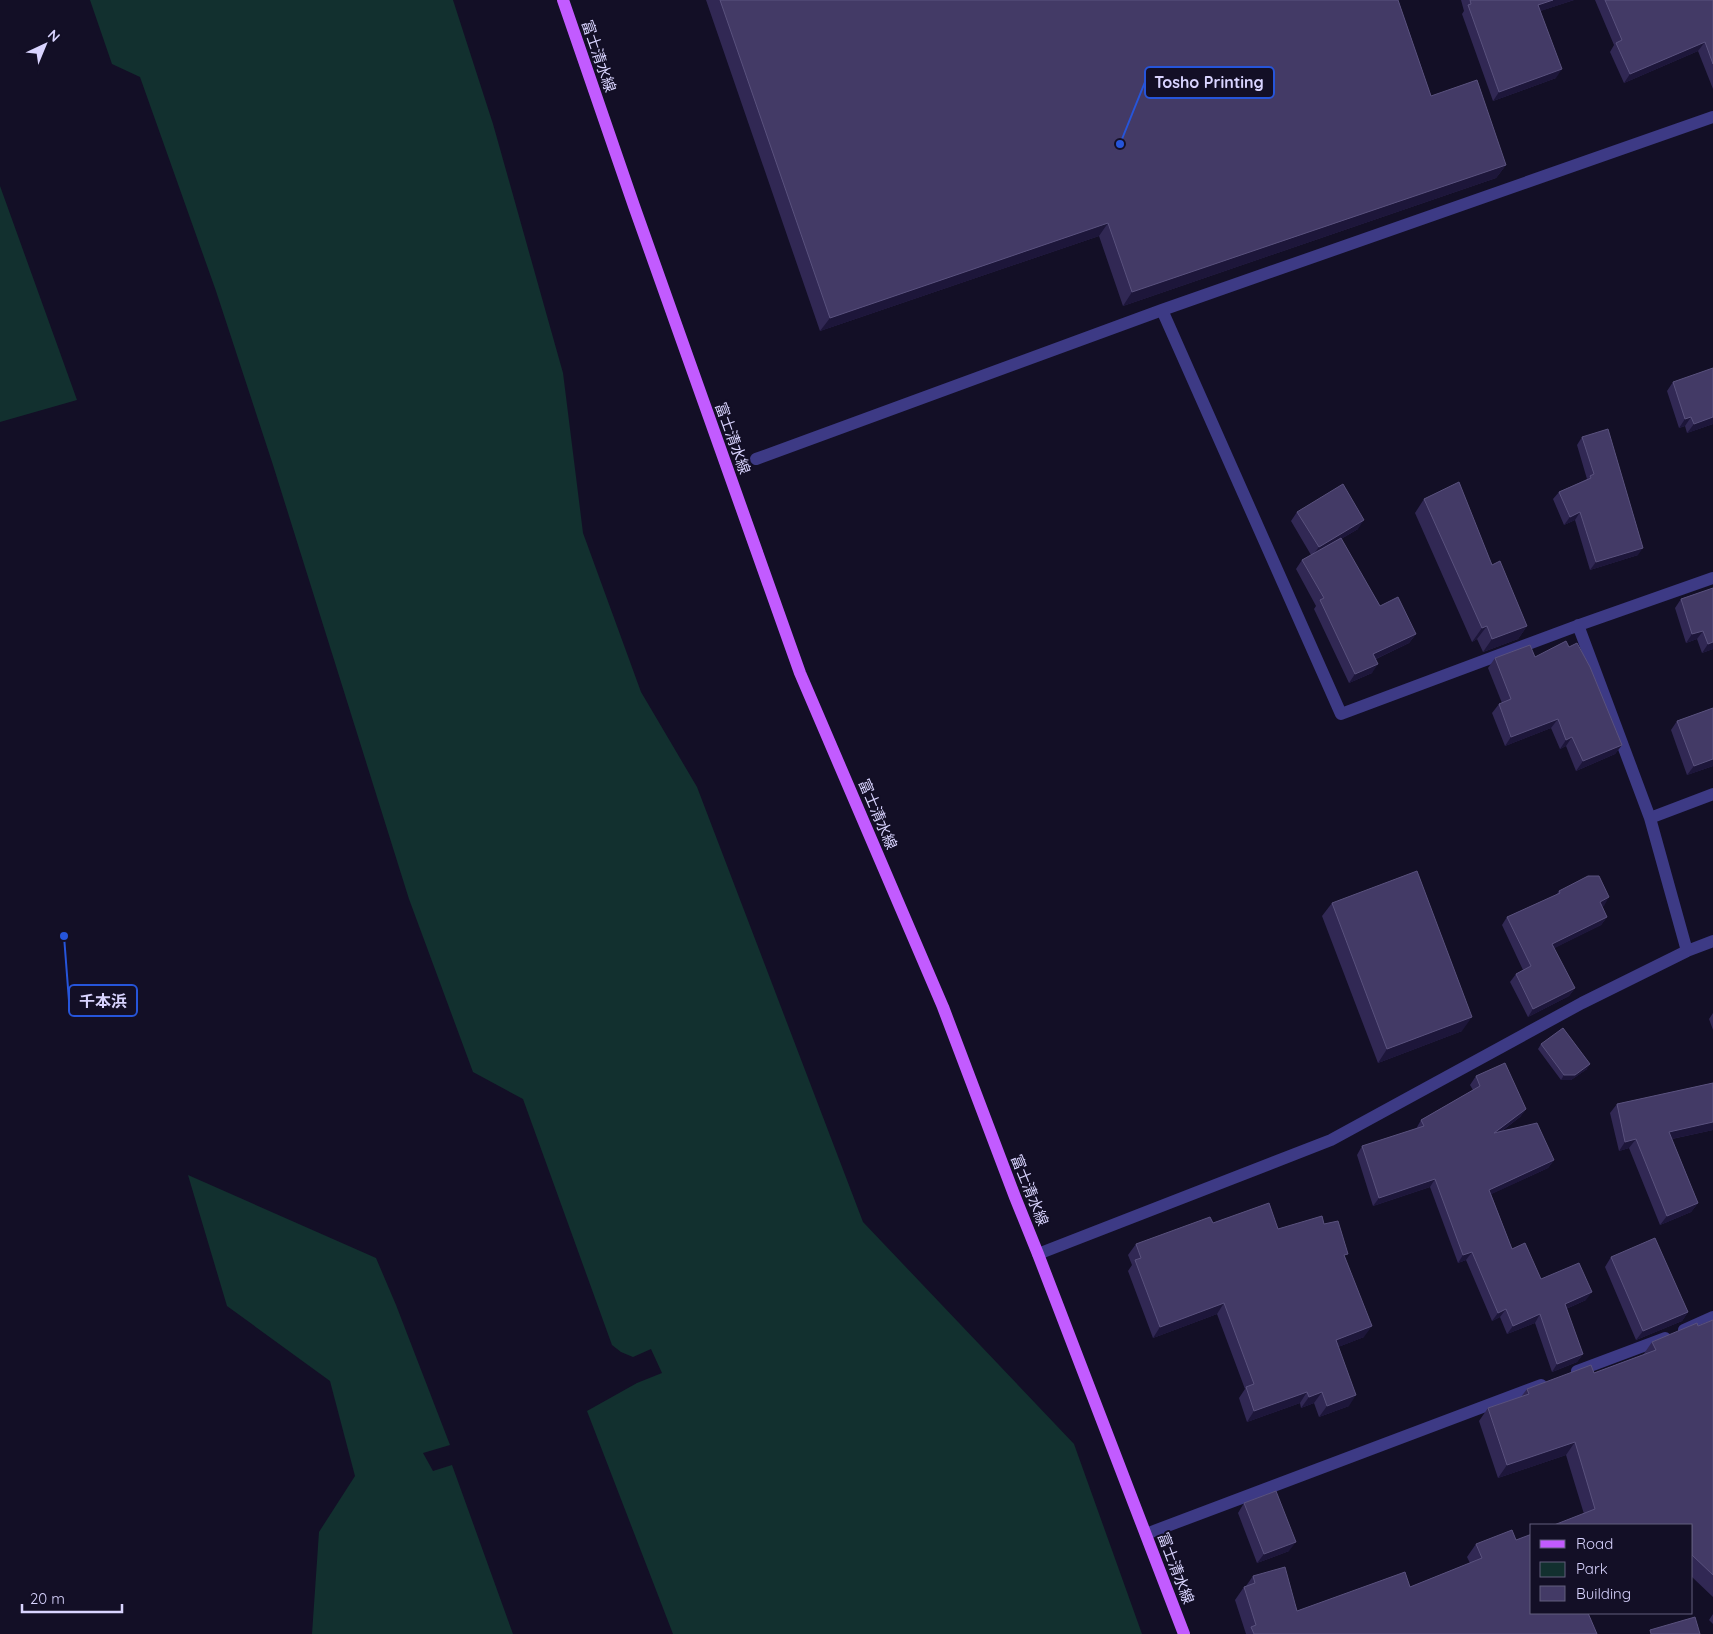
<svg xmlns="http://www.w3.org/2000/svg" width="1713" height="1634" viewBox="0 0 1713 1634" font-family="Quicksand,'Noto Sans JP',sans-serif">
<rect width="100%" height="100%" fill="#130f26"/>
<path fill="#12302f" d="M90,0H453L493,124L563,373L583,533L641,692L697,787L863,1222L1074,1444L1142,1634H673L587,1411L637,1383L662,1373L651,1349L633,1357L621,1352L612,1345L523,1099L473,1072L409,899L273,465L216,291L140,77L112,64Z
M0,186L77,400L0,422Z
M188,1175L376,1258L396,1305L450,1445L423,1453L433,1471L452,1465L513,1634H312L319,1532L355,1476L330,1381L227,1306Z"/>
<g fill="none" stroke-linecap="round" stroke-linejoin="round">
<path stroke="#3d3a85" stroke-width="12" d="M1162,310L1341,714L1582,624L1713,578
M756,459L1162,310L1713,117
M1578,625L1650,818L1687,951
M1650,818L1713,794
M1038,1254L1331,1140L1582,1003L1687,951L1713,941
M1684,1330L1713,1317
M1577,1371L1665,1338
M1146,1534L1541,1385"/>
<path stroke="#c25bff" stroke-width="12" d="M563,0L634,206L800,673L943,1007L1015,1197L1038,1254L1184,1634"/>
</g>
<path fill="#312854" d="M706,0H1398L1431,96L1506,165L1496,178L1123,306L1099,236L820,331Z
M1461,0H1574L1540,11L1556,78L1493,101L1462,14L1464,11Z
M1595,0H1713V89L1698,51L1624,83L1610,52L1614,45Z
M1673,382L1713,424L1687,433L1685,426L1679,428L1667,391Z
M1582,437L1638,555L1590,570L1575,520L1564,525L1553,499L1559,492L1587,479L1577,445Z
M1424,499L1492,565L1527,626L1518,639L1483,652L1477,639L1472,642L1415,513Z
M1297,512L1358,529L1341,539L1380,606L1416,634L1409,643L1376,659L1372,673L1349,683L1314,609L1316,606L1296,569L1302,560L1311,555L1291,521Z
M1713,588V649L1702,653L1697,639L1686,643L1675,608L1681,599Z
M1535,657L1622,745L1615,754L1576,771L1566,746L1560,749L1551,728L1505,746L1492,713L1499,704L1502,703L1488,668L1495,658Z
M1713,708V766L1687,775L1671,730L1677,721Z
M1559,891L1604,906H1602L1607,917L1601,925L1554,948L1575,988L1569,996L1528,1017L1510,982L1516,974L1523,970L1502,925L1507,917L1556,895Z
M1332,903L1462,1031L1378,1063L1322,916Z
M1713,1013V1030L1709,1019Z
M1541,1044L1587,1069L1571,1080H1561L1538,1049Z
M1476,1076L1526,1109L1520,1117L1502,1131L1554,1160L1548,1168L1491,1194L1512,1249L1541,1279L1586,1300L1566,1309L1583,1354L1577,1362L1552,1372L1535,1323L1507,1334L1500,1317L1492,1321L1466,1260L1458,1263L1430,1187L1373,1206L1357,1155L1362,1146L1416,1129L1421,1120L1473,1090L1470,1085Z
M1713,1083V1130L1672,1139L1698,1203L1691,1212L1660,1225L1629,1148L1619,1151L1610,1113L1617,1104Z
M1213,1223L1278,1229L1324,1224L1345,1258L1364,1337L1338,1347L1349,1406L1319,1417L1314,1403L1301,1408L1300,1403L1247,1422L1239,1398L1245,1389L1217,1314L1153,1338L1128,1271L1132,1265L1128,1255L1136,1244Z
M1611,1257L1688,1312L1682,1321L1636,1340L1605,1267Z
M1713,1320V1597L1692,1577V1525L1584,1514L1566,1455L1498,1478L1479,1421L1488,1408L1521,1397L1527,1389L1594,1373L1643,1355L1652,1342Z
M1244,1503L1289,1551L1257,1563L1238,1513Z
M1516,1540L1597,1634H1246L1235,1600L1244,1587L1246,1586L1253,1576L1297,1611L1410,1587L1470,1563L1467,1557L1476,1544Z
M1713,1614V1624L1709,1620Z"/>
<path fill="#1d163a" d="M1553,0H1574L1532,14L1538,5Z
M1705,42L1698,51L1624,83L1630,74Z
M1562,69L1556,78L1493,101L1499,92Z
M1506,165L1496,178L1123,306L1132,292Z
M1108,223L1099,236L820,331L830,318Z
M1691,417L1685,426L1679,428L1685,419Z
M1713,417V424L1687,433L1694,424Z
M1580,512L1575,520L1564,525L1570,517Z
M1364,520L1358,529L1312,556L1319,547Z
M1643,548L1638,555L1590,570L1596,562Z
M1487,626L1477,639L1472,642L1482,628Z
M1527,626L1518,639L1483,652L1492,639Z
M1703,631L1697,639L1686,643L1692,634Z
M1416,634L1409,643L1367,663L1373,654Z
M1713,642V649L1702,653L1708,644Z
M1378,664L1372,673L1349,683L1355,674Z
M1558,719L1551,728L1505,746L1511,737Z
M1572,737L1566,746L1560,749L1566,740Z
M1622,745L1615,754L1576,771L1583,761Z
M1713,759V766L1687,775L1694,766Z
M1609,897L1604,906L1594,910L1600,902Z
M1607,917L1601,925L1547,952L1552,944Z
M1575,988L1569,996L1528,1017L1533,1009Z
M1472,1017L1462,1031L1378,1063L1387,1049Z
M1590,1064L1587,1069L1571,1080H1561L1564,1075Z
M1526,1109L1520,1117L1488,1141L1494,1133Z
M1713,1122V1130L1662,1141L1669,1132Z
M1636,1139L1629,1148L1619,1151L1625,1142Z
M1554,1160L1548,1168L1483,1198L1489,1190Z
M1435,1179L1430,1187L1373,1206L1379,1198Z
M1698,1203L1691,1212L1660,1225L1667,1216Z
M1472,1252L1466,1260L1458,1263L1463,1255Z
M1592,1292L1586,1300L1559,1312L1565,1304Z
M1224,1303L1217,1314L1153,1338L1160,1327Z
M1506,1309L1500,1317L1492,1321L1498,1313Z
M1688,1312L1682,1321L1636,1340L1643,1331Z
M1540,1314L1535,1323L1507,1334L1513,1326Z
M1372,1326L1364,1337L1328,1351L1336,1340Z
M1583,1354L1577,1362L1552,1372L1557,1364Z
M1307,1392L1300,1403L1247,1422L1254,1411Z
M1322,1392L1314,1403L1301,1408L1309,1397Z
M1356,1395L1349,1406L1319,1417L1327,1406Z
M1575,1442L1566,1455L1498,1478L1507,1465Z
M1296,1542L1289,1551L1257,1563L1264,1554Z"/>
<path fill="#433a66" stroke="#5a527e" d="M720,0H1398L1431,96L1477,80L1506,165L1132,292L1108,223L830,318Z
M1470,0H1553L1538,5L1562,69L1499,92L1468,5L1471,4Z
M1605,0H1713V64L1705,42L1630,74L1616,43L1622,40Z
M1713,368V417L1694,424L1691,417L1685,419L1673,382Z
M1608,429L1643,548L1596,562L1580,512L1570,517L1559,492L1591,478L1590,476L1594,474L1582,437Z
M1459,482L1492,565L1500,561L1527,626L1492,639L1487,626L1482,628L1424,499Z
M1343,484L1364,520L1319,547L1297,512Z
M1341,538L1380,606L1398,597L1416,634L1373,654L1378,664L1355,674L1320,600L1324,598L1302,560Z
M1713,588V642L1708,644L1703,631L1692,634L1681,599Z
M1566,641L1569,647L1577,643L1590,667L1622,745L1583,761L1572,737L1566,740L1558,719L1511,737L1499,704L1511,699L1495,658L1530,645L1535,657Z
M1713,708V759L1694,766L1677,721Z
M1417,871L1472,1017L1387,1049L1332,903Z
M1588,876H1599L1609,897L1600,902L1607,917L1552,944L1575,988L1533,1009L1516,974L1531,966L1507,917L1560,893L1559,891Z
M1563,1028L1590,1064L1575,1075H1564L1541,1044Z
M1505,1063L1526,1109L1494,1133L1537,1123L1554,1160L1489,1190L1512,1249L1525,1243L1541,1279L1579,1263L1592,1292L1565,1304L1583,1354L1557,1364L1540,1314L1513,1326L1506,1309L1498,1313L1472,1252L1463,1255L1435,1179L1379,1198L1362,1146L1424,1126L1421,1120L1480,1086L1476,1076Z
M1713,1083V1122L1669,1132L1698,1203L1667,1216L1636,1139L1625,1142L1617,1104Z
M1269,1203L1278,1229L1322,1216L1324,1224L1338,1221L1348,1254L1344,1255L1372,1326L1336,1340L1356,1395L1327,1406L1322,1392L1309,1397L1307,1392L1254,1411L1246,1387L1254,1384L1224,1303L1160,1327L1135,1260L1141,1258L1136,1244L1210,1217L1213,1223Z
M1655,1238L1688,1312L1643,1331L1611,1257Z
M1713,1320V1575L1692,1555V1525H1554L1595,1509L1575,1442L1507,1465L1488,1408L1529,1394L1527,1389L1591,1365L1594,1373L1656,1350L1652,1342L1697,1323L1698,1326Z
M1276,1491L1296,1542L1264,1554L1244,1503Z
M1512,1530L1516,1540L1532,1534V1613H1588L1597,1634H1254L1251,1627L1256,1625L1244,1587L1255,1583L1253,1576L1285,1567L1297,1611L1405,1572L1410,1587L1482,1558L1476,1544Z
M1695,1617L1700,1634H1651L1650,1630Z"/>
<g text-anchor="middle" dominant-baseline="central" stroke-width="4" stroke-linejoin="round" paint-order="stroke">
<g font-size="15" fill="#d9d4ff" stroke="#130f26">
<text transform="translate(599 56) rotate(71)">富士清水線</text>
<text transform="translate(733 438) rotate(70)">富士清水線</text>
<text transform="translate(878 814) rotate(67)">富士清水線</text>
<text transform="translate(1030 1190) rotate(68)">富士清水線</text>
<text transform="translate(1176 1568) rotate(69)">富士清水線</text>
</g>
</g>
<path fill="none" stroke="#2655da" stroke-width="2" d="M1120 144L1145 82M64 936L69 1001"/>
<g fill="#2655da" stroke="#130f26" stroke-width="2">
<circle cx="1120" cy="144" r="5"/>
<circle cx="64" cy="936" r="5"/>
</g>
<g fill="#130f26" stroke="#2655da" stroke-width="2">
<rect x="1145" y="67" width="129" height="31" rx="5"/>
<rect x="69" y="985" width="68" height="31" rx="5"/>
</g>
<g font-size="16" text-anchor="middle" font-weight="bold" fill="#d9d4ff">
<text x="1209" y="88">Tosho Printing</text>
<text x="103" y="1007">千本浜</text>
</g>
<rect x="1530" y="1524" width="162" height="90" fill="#130f26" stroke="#625e7d"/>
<rect x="1540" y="1540" width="25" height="8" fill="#c25bff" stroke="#625e7d"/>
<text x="1576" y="1549" font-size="15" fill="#d9d4ff">Road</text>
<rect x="1540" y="1562" width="25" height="15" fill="#12302f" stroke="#625e7d"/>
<text x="1576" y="1574" font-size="15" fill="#d9d4ff">Park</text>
<rect x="1540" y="1586" width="25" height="15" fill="#433a66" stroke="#625e7d"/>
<text x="1576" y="1599" font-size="15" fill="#d9d4ff">Building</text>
<g transform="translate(45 45) rotate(44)" stroke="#130f26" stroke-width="4" paint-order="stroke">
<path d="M0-4L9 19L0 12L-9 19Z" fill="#d9d4ff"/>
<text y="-8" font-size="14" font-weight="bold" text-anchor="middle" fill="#d9d4ff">N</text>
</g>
<path d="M22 1604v8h100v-8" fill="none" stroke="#d9d4ff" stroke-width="2.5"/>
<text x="30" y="1604" font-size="15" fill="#d9d4ff" stroke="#130f26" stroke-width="4" paint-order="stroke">20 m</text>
</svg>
